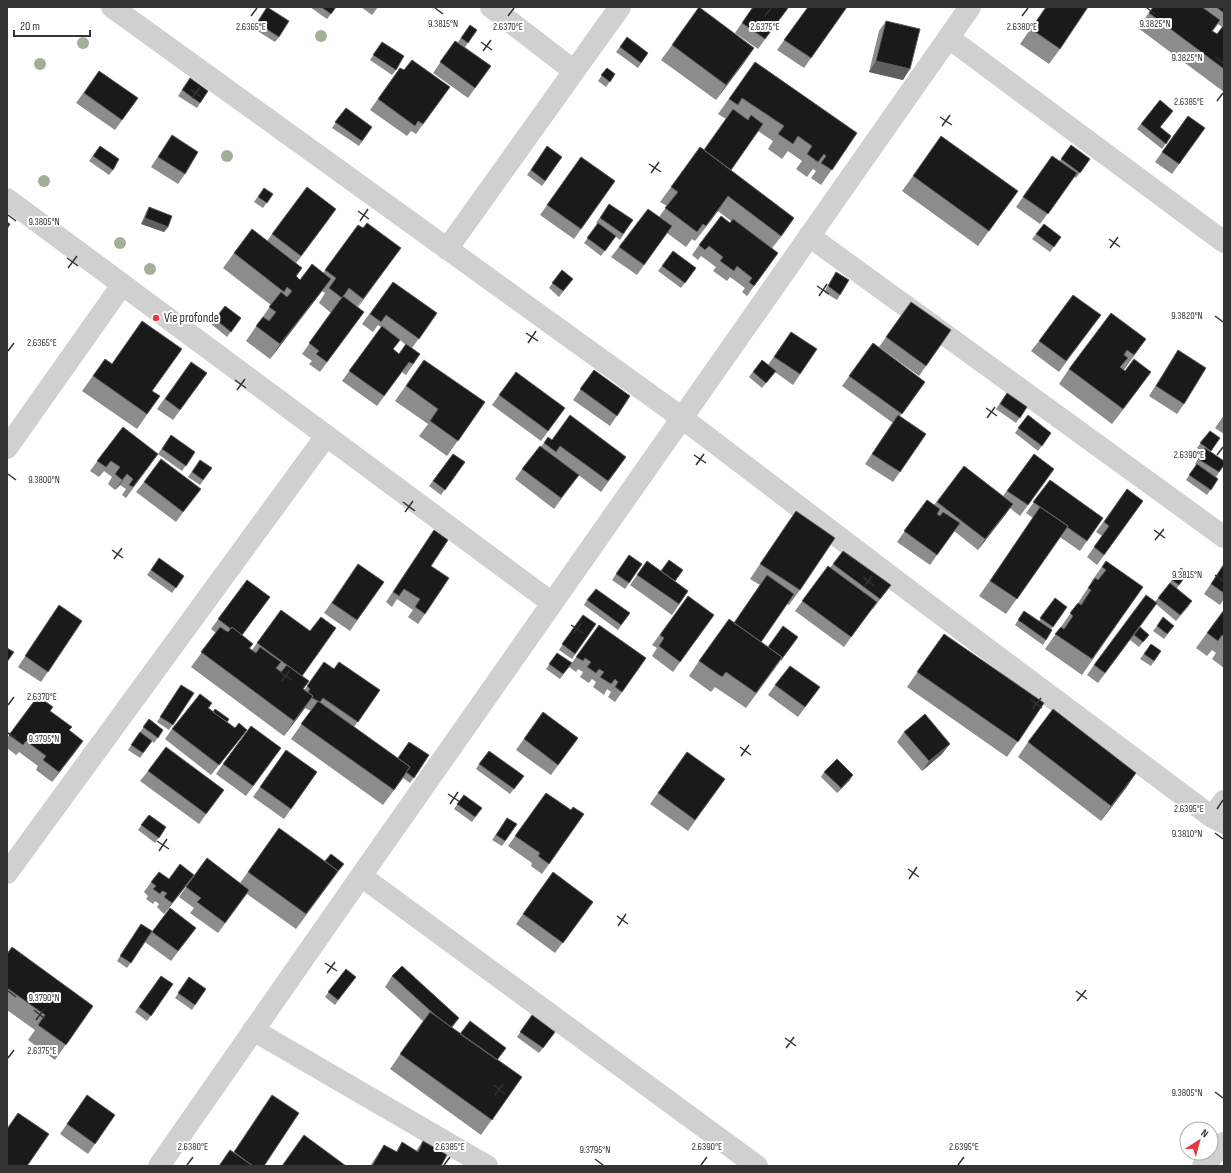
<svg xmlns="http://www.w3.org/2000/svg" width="1231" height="1173" viewBox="0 0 1231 1173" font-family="'Sofia Sans Condensed',sans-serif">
<rect width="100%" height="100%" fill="#fff"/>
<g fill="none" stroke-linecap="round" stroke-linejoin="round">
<path stroke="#d0d0d0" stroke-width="22" d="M112,7L682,418L911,592L1212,817L1224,823
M491,7L574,71
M949,38L1224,242
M7,199L552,603
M809,236L1224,537
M447,249L620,7
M7,448L122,285
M1212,817L1224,801
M7,873L326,436
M361,876L757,1166
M253,1030L487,1166
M159,1166L361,876L970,7"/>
<path stroke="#d0d0d0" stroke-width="22" d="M1203,1166L1224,1143"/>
</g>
<g fill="#a2b095">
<circle cx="321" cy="36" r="6"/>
<circle cx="83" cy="43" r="6"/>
<circle cx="40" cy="64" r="6"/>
<circle cx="227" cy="156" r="6"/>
<circle cx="44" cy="181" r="6"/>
<circle cx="120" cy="243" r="6"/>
<circle cx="150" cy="269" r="6"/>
</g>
<path fill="#8c8c8c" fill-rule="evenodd" d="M267,7L279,37L275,42L253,28Z
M310,7H336L327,19Z
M361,7H378L372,15Z
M753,7L788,8L758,49L735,33Z
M808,7H847L804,68L777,50Z
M1046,7L1060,49L1049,64L1020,44Z
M1153,7H1224V24L1222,27L1218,24L1213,31L1217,34L1224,25V92L1138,28Z
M886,21L903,80L869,72L879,31Z
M470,25L477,30L465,47L491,66L468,98L433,73L455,41L458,42Z
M627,37L648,53L638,68L616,52Z
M382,42L396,70L392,75L370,60Z
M672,45L754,48L716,100L661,60Z
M755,62L857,133L821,185L811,178L816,171L813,169L807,177L796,169L802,161L788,151L782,159L768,149L773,141L758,131L731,170L794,218L772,248L778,253L747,296L742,292L745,288L730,277L727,281L713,271L716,267L701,256L698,260L692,255L699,245L730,223L731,221L718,211L695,241L692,239L686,247L667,233L637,275L611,257L619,247L659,217L667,206L660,202L671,187L704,150L726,119L718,114Z
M400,68L404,70L450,87L416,134L411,131L407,136L370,110Z
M607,68L615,74L606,87L598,81Z
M99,71L138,98L115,130L76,103Z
M190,78L208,91L197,108L178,96Z
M346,108L372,127L359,146L332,128Z
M1173,111L1160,127L1171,136L1162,149L1137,129L1141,124Z
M1188,116L1205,128L1172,174L1155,162Z
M172,135L185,174L178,184L151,167Z
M1071,145L1090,159L1076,178L1074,177L1040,224L1016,207L1052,156L1060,161Z
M100,146L113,170L109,175L89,161Z
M547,146L562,157L542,186L527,175Z
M581,157L615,181L574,239L540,215Z
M913,176L1018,191L978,246L902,191Z
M264,188L273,194L263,208L254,202Z
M609,204L633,220L620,240L615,236L601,256L584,243L598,224L596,223Z
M149,207L168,227L164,232L141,224L146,212Z
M329,219L296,263L302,268L296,277L300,280L323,273L358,225L363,228L401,248L357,307L364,312L320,372L309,364L312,361L302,354L331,313L319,303L325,293L322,291L270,359L246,341L271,305L223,268L234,253L267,241L272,234Z
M1036,234L1061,237L1050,252L1032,239Z
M673,251L696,268L681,288L658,271Z
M562,270L573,279L559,297L549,288Z
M836,272L840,295L837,300L824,292Z
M393,282L437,313L412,348L420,354L406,375L402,372L377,406L342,381L381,327L378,325L373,332L362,324ZM400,340L406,345L399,354L393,349Z
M911,302L951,330L919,376L879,347Z
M225,306L241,318L227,337L211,324Z
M1101,315L1059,372L1031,351L1039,341Z
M791,332L817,349L793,385L775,372L762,388L749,377L762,360L768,365Z
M1146,339L1124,370L1140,387L1112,424L1059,384L1069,369Z
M873,343L925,382L900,416L926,434L893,482L865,464L893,423L842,386Z
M1178,350L1184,404L1177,414L1149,396Z
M105,359L160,396L137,429L82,391Z
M424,360L485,402L447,456L419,436L428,424L395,401Z
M191,362L207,373L173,420L157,409Z
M594,370L630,396L610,426L573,400Z
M1007,393L1027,407L1016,423L996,409Z
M499,395L565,408L541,441L492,405Z
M1028,415L1051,433L1038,451L1015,433Z
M1224,415V434L1215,428Z
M123,427L151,464L126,498L122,495L126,489L120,485L115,490L108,484L112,477L104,471L99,477L90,471Z
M1210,431L1220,438L1210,452L1224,465L1216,477L1218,479L1207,495L1186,480L1196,465L1195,464L1202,452L1197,448Z
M171,435L195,452L182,471L158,454Z
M548,437L552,440L619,467L601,492L557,459L579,475L554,509L515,479L522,469L541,447Z
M453,454L465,462L441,495L429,486Z
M1034,454L1054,469L1020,516L1010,508L978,550L954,531L930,565L897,542L927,500L934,505L964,466L1003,496Z
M200,460L212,468L200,485L188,477Z
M1050,480L1103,518L1080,551L1060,537L1006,614L979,596L1033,518L1026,513Z
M144,482L193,499L176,522L136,492Z
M1127,489L1143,501L1097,565L1087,557L1102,536L1096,532Z
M796,511L800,590L789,605L787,604L761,642L768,647L798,637L746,708L715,687L711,692L689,676L699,661L734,623L760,585L750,579Z
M434,530L431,566L425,614L418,624L408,617L413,610L397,599L392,607L386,602Z
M843,551L891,585L873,609H872L844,647L795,611L828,566L830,568Z
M629,555L642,564L625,589L612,580Z
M159,558L184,576L172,593L147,575Z
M647,561L688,591L672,615L630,585Z
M1106,561L1143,587L1082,675L1045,649L1078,603L1092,582H1091Z
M358,564L384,582L350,631L324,613Z
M1224,564V599L1220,605L1204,594Z
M1181,568L1188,573L1177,588L1189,606L1176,621L1156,604L1140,627L1149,635L1139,647L1130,640L1098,683L1087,675L1094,665L1155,602Z
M247,580L270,597L242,635L253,644L250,649L252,650L281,610L302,676L304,689H305L324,662L334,669L380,690L354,727L398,758L429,755L410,783L403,778L383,805L291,739L311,711L305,708L284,736L191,667L216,633L211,629Z
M688,596L714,615L673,672L652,656L657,648L652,645Z
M1055,598L1067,607L1051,629L1052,630L1043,645L1015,625L1024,611L1039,621Z
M587,600L630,613L618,630L584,605Z
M59,605L82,621L41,682L18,667Z
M1224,610V668L1212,659L1216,653L1212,650L1207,656L1196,648Z
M583,615L596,624L572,659L559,650Z
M599,625L646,658L615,702L608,697L611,692L607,689L604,695L593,687L596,682L592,679L589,683L580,677L583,672L578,669L576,672L569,667Z
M1157,626L1170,631L1164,639L1153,631Z
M944,634L1044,703L1007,757L907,687Z
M1151,644L1161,651L1151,666L1140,659Z
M557,653L572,663L560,679L546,669Z
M181,685L194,693L169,730L157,722Z
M775,685L820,687L798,717L768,695Z
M38,696L50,711L69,730L76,751L52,782L36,770L38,766L19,752L16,755L7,748V738Z
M212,703L209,708L227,722L239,740L211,775L165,739L172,729Z
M543,712L578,738L551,775L516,750Z
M149,719L163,730L154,743L152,741L140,758L128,750Z
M904,732L942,754L922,771L897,742Z
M1028,742L1136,773L1126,788L1101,821L1018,757Z
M281,748L246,796L216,774L223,764Z
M286,750L317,772L284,819L253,797Z
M687,752L725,779L688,831L650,804Z
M479,764L524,776L510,794L476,769Z
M148,771L224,790L199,824L140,781Z
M824,772L850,780L837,793L821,777Z
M546,793L571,810L584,814L542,874L531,866L532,863L508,846Z
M464,795L482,808L472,822L454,809Z
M149,815L166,827L155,843L138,830Z
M507,818L517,824L502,846L492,840Z
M279,828L325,861L344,864L296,929L247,894L218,933L190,913L194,908L179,897L207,858L240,883Z
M553,872L593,902L555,953L516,924Z
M169,879L187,885L164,914L157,907L159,904L155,901L153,904L146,899L148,896L144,892L151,882Z
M141,924L152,932L196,928L171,961L145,942L127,968L117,961Z
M7,954L93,1006L55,1060L28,1040L35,1030L7,1010Z
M346,969L352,982L335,1005L325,997Z
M161,976L173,984L147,1021L135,1012Z
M392,976L452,1028L522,1077L481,1135L390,1069L423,1021L385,987Z
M189,977L195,1005L192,1010L175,998Z
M532,1015L555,1032L539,1053L517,1037Z
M87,1095L115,1115L88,1154L60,1134Z
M423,1141L441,1166H370L384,1145L396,1152L402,1142L416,1151Z"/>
<path fill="#5f5f5f" d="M754,48L744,63L716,100L726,85Z
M876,61L910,69L903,80L869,72Z
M728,196L718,211L695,241Z
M336,209L329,219L294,266L301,256Z
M145,218L168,227L164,232L141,224Z
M794,218L784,233L770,251L781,236Z
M401,248L390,263L353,314L363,299Z
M331,279L320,294L270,359L280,344Z
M1151,372L1140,387L1112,424L1123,409Z
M127,474L120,485L115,490L122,480Z
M1013,504L1006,514L978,550L985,539Z
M313,696L303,711L284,736L294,721Z
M83,741L76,751L52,782L59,772Z
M950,744L942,754L922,771L929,761Z
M1136,773L1126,788L1101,821L1111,806Z
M853,775L850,780L837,793L841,788Z
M194,875L187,885L164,914L172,903Z
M459,1018L452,1028H449Z"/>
<path fill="#1a1a1a" stroke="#5f5f5f" d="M267,7L289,21L279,37L257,23Z
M321,7H336L331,14Z
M699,7L754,48L726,85L672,45Z
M753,7H787L788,8L765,39L742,23Z
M808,7H847L811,58L784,40Z
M1046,7H1088L1060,49L1031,29Z
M1153,7H1202L1220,20L1212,31L1217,34L1224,25V69L1149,13Z
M1216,7H1224V13Z
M886,21L920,29L910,69L876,61Z
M470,25L477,30L468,43L461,38Z
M627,37L648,53L641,63L620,47Z
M455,41L491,66L475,88L440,62Z
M382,42L404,56L396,70L373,55Z
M412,60L450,87L423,124L418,121L415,126L378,99L400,68L404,70Z
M755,62L857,133L832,170L821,163L826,156L824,154L818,162L807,154L812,146L798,136L793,144L778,134L784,126L742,98L738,105L729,99Z
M607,68L615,74L610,82L601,75Z
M99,71L138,98L122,120L84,93Z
M190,78L208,91L200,103L182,90Z
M1160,100L1173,111L1160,127L1171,136L1166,144L1141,124Z
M346,108L372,127L362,141L335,122Z
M733,109L748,120L751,115L763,124L731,170L704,150Z
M1188,116L1205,128L1179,164L1162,152Z
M172,135L198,152L185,174L158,157Z
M941,136L1018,191L989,231L913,176Z
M1071,145L1090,159L1080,173L1061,159Z
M100,146L119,159L113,170L93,156Z
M547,146L562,157L545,181L531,170Z
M700,147L794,218L781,236L728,196L706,226L703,224L697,232L665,208L678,192L671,187Z
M1052,156L1077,173L1048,214L1023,197Z
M581,157L615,181L581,229L547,205Z
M307,187L336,209L301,256L272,234Z
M264,188L273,194L267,203L258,197Z
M609,204L633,220L623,234L600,218Z
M149,207L172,216L168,227L145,218Z
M648,209L672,226L644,265L619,247Z
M721,216L730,223L733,219L778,253L754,286L749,282L752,278L737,266L734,271L720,261L723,257L709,246L705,250L699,245Z
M7,222L10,224L7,229Z
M367,223L401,248L363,299L349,288L342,298L329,288L336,278L325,270L358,225L363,228Z
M598,223L616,236L605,251L587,238Z
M1044,224L1061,237L1054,247L1036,234Z
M252,229L302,268L296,276L300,280L312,264L331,279L280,344L256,326L263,317L269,321L276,312L269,307L281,292L287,297L292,291L287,287L284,292L234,253Z
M673,251L696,268L685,283L662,266Z
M562,270L573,279L563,291L552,283Z
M836,272L849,280L840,295L828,286Z
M393,282L437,313L419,339L386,315L381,322L370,314Z
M1073,295L1101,315L1066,361L1039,341Z
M343,296L364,312L327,362L316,354L319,351L309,343Z
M911,302L951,330L926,366L886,337Z
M225,306L241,318L231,332L215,319Z
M1111,313L1146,339L1134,355L1127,350L1124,355L1128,358L1120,367L1125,371L1134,359L1151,372L1123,409L1069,369Z
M142,321L182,349L152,391L160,396L147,414L93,376L105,359L112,364Z
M382,326L400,340L393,349L399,354L406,344L420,354L413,364L409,362L384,396L349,371Z
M791,332L817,349L800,374L774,357Z
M873,343L925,382L902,414L849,376Z
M1178,350L1206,368L1184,404L1156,386Z
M424,360L485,402L458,441L430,421L438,409L406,386Z
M762,360L776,371L766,383L753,372Z
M191,362L207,373L180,410L165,399Z
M594,370L630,396L617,416L580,389Z
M516,372L565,408L548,431L499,395Z
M1007,393L1027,407L1020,418L1000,404Z
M570,415L626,457L608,481L560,446L556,452L544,443L548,437L552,440Z
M898,415L926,434L900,472L872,454Z
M1028,415L1051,433L1042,446L1018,428Z
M123,427L158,454L133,487L129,485L133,479L127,474L122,480L115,474L120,467L111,461L106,467L97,461Z
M1210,431L1220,438L1211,451L1200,443Z
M171,435L195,452L186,466L162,449Z
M540,446L579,475L561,498L522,469Z
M1205,448L1224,461V465L1219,472L1198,459Z
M453,454L465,462L445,490L433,481Z
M1034,454L1054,469L1028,505L1007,491Z
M161,459L201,489L183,512L144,482Z
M200,460L212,468L203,480L192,472Z
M1197,464L1218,479L1211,490L1189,475Z
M964,466L1013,504L985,539L937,502Z
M1050,480L1103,518L1087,541L1067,527L1068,526L1033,502Z
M1127,489L1143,501L1104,555L1094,547L1109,526L1104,522Z
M927,500L940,509L937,514L940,516L943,512L960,523L937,555L904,531Z
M1040,507L1068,526L1017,599L990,581Z
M796,511L835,538L800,590L760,564Z
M434,530L448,540L431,566L449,578L425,614L415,607L420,599L404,589L399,596L393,592Z
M843,551L891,585L880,599L833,564Z
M629,555L642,564L629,583L616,574Z
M159,558L184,576L176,588L151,570Z
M669,560L683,570L675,581L661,571Z
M647,561L688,591L679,604L637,575Z
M1106,561L1143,587L1092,659L1055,634L1061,627L1064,629L1073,616L1070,613L1078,603L1081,605L1091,590L1088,588L1095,578L1098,580L1106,570L1102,567Z
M358,564L384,582L357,620L332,603Z
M1224,564V593L1211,584Z
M828,566L877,602L851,637L802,601Z
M1181,568L1188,573L1179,585L1172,580Z
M767,575L794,594L761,642L734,623Z
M247,580L270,597L242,635L232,627L231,629L218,619Z
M1170,583L1192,601L1180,615L1158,598Z
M596,589L630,613L621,625L587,600Z
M1146,595L1157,603L1105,673L1094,665Z
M688,596L714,615L680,662L659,646L664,638L660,635Z
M1055,598L1067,607L1053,627L1040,618Z
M59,605L82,621L48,672L25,656Z
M281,610L310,631L321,617L336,628L302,676L257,643Z
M1224,610V636L1222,635L1218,641L1207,633Z
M1024,611L1052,630L1046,640L1018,620Z
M583,615L596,624L575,654L562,644Z
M1163,617L1174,626L1167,634L1157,626Z
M729,619L782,657L756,693L726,672L722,677L699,661Z
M599,625L646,658L622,692L615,687L618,682L615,679L611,684L600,677L604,672L599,669L596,673L587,667L591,662L585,658L583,661L576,657Z
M783,626L798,637L781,660L782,657L768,647Z
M220,627L228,632L232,627L253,644L249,648L256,653L260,647L281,662L276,668L281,672L287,665L309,681L303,689L313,696L294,721L201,652Z
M1140,627L1149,635L1143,642L1134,635Z
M944,634L1044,703L1018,742L917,672Z
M1151,644L1161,651L1154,661L1144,654Z
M7,648L14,652L7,662Z
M557,653L572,663L563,674L549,664Z
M324,662L334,669L339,662L380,690L358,722L323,698L320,702L312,698L313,696L308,692L310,689L307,686Z
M790,666L820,687L805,707L775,685Z
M181,685L194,693L173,725L160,717Z
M200,694L212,703L208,708L235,728L239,723L247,730L219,765L172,729Z
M38,696L53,707L50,711L72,727L69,730L83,741L59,772L43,760L46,756L26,741L23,745L9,735Z
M318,701L410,767L394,790L301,724Z
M215,709L229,719L227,722L213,712Z
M1053,709L1136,773L1111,806L1028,742Z
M543,712L578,738L558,765L524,739Z
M925,714L950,744L929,761L904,732Z
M149,719L163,730L158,738L143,727Z
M251,726L281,748L253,786L223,764Z
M140,732L152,741L143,753L131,745Z
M409,742L429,755L414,778L406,772L410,767L398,758Z
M166,747L224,790L206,814L148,771Z
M286,750L317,772L291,809L260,787Z
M489,751L524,776L514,789L479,764Z
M687,752L725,779L695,820L658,793Z
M837,759L853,775L841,788L824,772Z
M546,793L571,810L573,807L584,814L549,864L538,856L540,853L515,836Z
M464,795L482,808L475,817L457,804Z
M149,815L166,827L159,838L141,825Z
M507,818L517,824L505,841L496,835Z
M279,828L338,871L306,914L248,872Z
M331,854L344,864L338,871L325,861Z
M207,858L249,890L225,923L197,902L201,898L186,887Z
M180,864L194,875L172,903L164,897L167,893L162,891L160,894L153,889L156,886L151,882L159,872L169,879Z
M553,872L593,902L563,943L523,914Z
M170,908L196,928L178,951L152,932Z
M141,924L152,931L131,963L120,956Z
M12,947L93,1006L66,1045L38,1025L45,1015L7,988V954Z
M402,966L459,1018L451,1027L435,1015L392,976Z
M346,969L356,977L338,1000L328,992Z
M161,976L173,984L151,1016L139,1007Z
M189,977L206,989L195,1005L178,993Z
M430,1012L522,1077L492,1120L400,1054Z
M532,1015L555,1032L543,1048L520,1032Z
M470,1021L506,1048L497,1060L460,1034Z
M87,1095L115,1115L95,1144L67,1124Z
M272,1095L299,1113L264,1166H253L234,1152Z
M18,1113L49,1134L27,1166H7V1129Z
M304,1135L346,1166H282Z
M423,1141L447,1155L441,1166H372L384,1145L397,1152L402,1142L418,1152Z
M230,1150L253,1166H219Z"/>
<path fill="none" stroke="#333" stroke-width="1.5" d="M435,8L443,14M1147,8L1155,14M251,16L257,8M508,16L514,8M765,16L771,8M1022,16L1028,8M481,42L492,50M483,51L491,40M1215,57L1223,63M190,89L201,97M192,98L200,87M1217,101L1223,93M940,117L952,125M942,126L950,115M649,164L661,172M651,173L659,162M358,211L369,219M8,215L16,221M360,221L368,209M1109,239L1120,247M1110,248L1118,237M67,258L78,266M68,268L77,256M817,286L829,294M819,296L827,284M1215,316L1223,322M526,333L538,341M528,343L536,331M8,351L14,343M235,380L246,388M237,390L245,379M986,408L997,416M987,418L995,407M694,455L706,463M1217,455L1223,447M696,465L704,454M8,474L16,480M403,502L415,511M405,512L413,501M1154,530L1165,538M1155,540L1164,529M112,550L123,558M114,559L122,548M1215,575L1223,581M863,577L874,586M864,587L872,576M571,625L583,633M573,634L581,623M280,672L292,680M282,681L290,670M1031,700L1042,708M8,705L14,697M1032,709L1041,698M8,733L16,738M740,747L751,755M741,756L749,745M448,794L460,802M450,804L458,792M1217,809L1223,800M1215,833L1223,839M157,841L169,849M159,851L167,839M908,869L919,877M909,879L917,867M617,916L628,924M618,926L626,914M325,963L337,971M327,973L335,962M8,991L16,997M1076,991L1087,999M1077,1001L1086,990M34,1010L45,1019M36,1020L44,1009M785,1038L796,1046M786,1048L794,1037M8,1058L14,1050M494,1085L505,1094M1215,1092L1223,1098M495,1095L503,1084M595,1159L603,1165M187,1165L193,1157M444,1165L450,1157M701,1165L707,1157M958,1165L964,1157"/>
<circle fill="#e63946" stroke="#fff" stroke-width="1.5" cx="156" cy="318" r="4"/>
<g text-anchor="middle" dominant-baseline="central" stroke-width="4" stroke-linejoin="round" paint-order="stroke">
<g font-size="13" fill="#333" stroke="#fff" text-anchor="start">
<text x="164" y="318">Vie profonde</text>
</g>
</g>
<g font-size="10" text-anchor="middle" fill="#333" stroke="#fff" stroke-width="4" stroke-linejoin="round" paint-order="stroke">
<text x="1155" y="27">9.3825°N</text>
<text x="443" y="27">9.3815°N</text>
<text x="251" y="30">2.6365°E</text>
<text x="508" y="30">2.6370°E</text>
<text x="765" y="30">2.6375°E</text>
<text x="1022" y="30">2.6380°E</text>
<text x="1187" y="61">9.3825°N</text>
<text x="1189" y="105">2.6385°E</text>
<text x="44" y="225">9.3805°N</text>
<text x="1187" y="319">9.3820°N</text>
<text x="42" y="346">2.6365°E</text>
<text x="1189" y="458">2.6390°E</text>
<text x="44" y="483">9.3800°N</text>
<text x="1187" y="578">9.3815°N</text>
<text x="42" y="700">2.6370°E</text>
<text x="44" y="742">9.3795°N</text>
<text x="1189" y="812">2.6395°E</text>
<text x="1187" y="837">9.3810°N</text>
<text x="44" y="1001">9.3790°N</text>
<text x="42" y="1054">2.6375°E</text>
<text x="1187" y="1096">9.3805°N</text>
<text x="193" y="1150">2.6380°E</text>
<text x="450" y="1150">2.6385°E</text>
<text x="707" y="1150">2.6390°E</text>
<text x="964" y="1150">2.6395°E</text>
<text x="595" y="1153">9.3795°N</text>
</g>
<rect width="1231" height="1173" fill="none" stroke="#333333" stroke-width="16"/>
<g transform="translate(1199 1141) rotate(36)"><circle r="19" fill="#ffffff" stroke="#adadad"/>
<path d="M0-3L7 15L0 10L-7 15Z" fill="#e63946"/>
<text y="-6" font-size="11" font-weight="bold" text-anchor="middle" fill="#333333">N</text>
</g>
<path d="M14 30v6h76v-6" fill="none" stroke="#333333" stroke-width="2"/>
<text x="20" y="30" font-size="12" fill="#333333" stroke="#ffffff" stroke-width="3" paint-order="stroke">20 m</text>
</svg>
